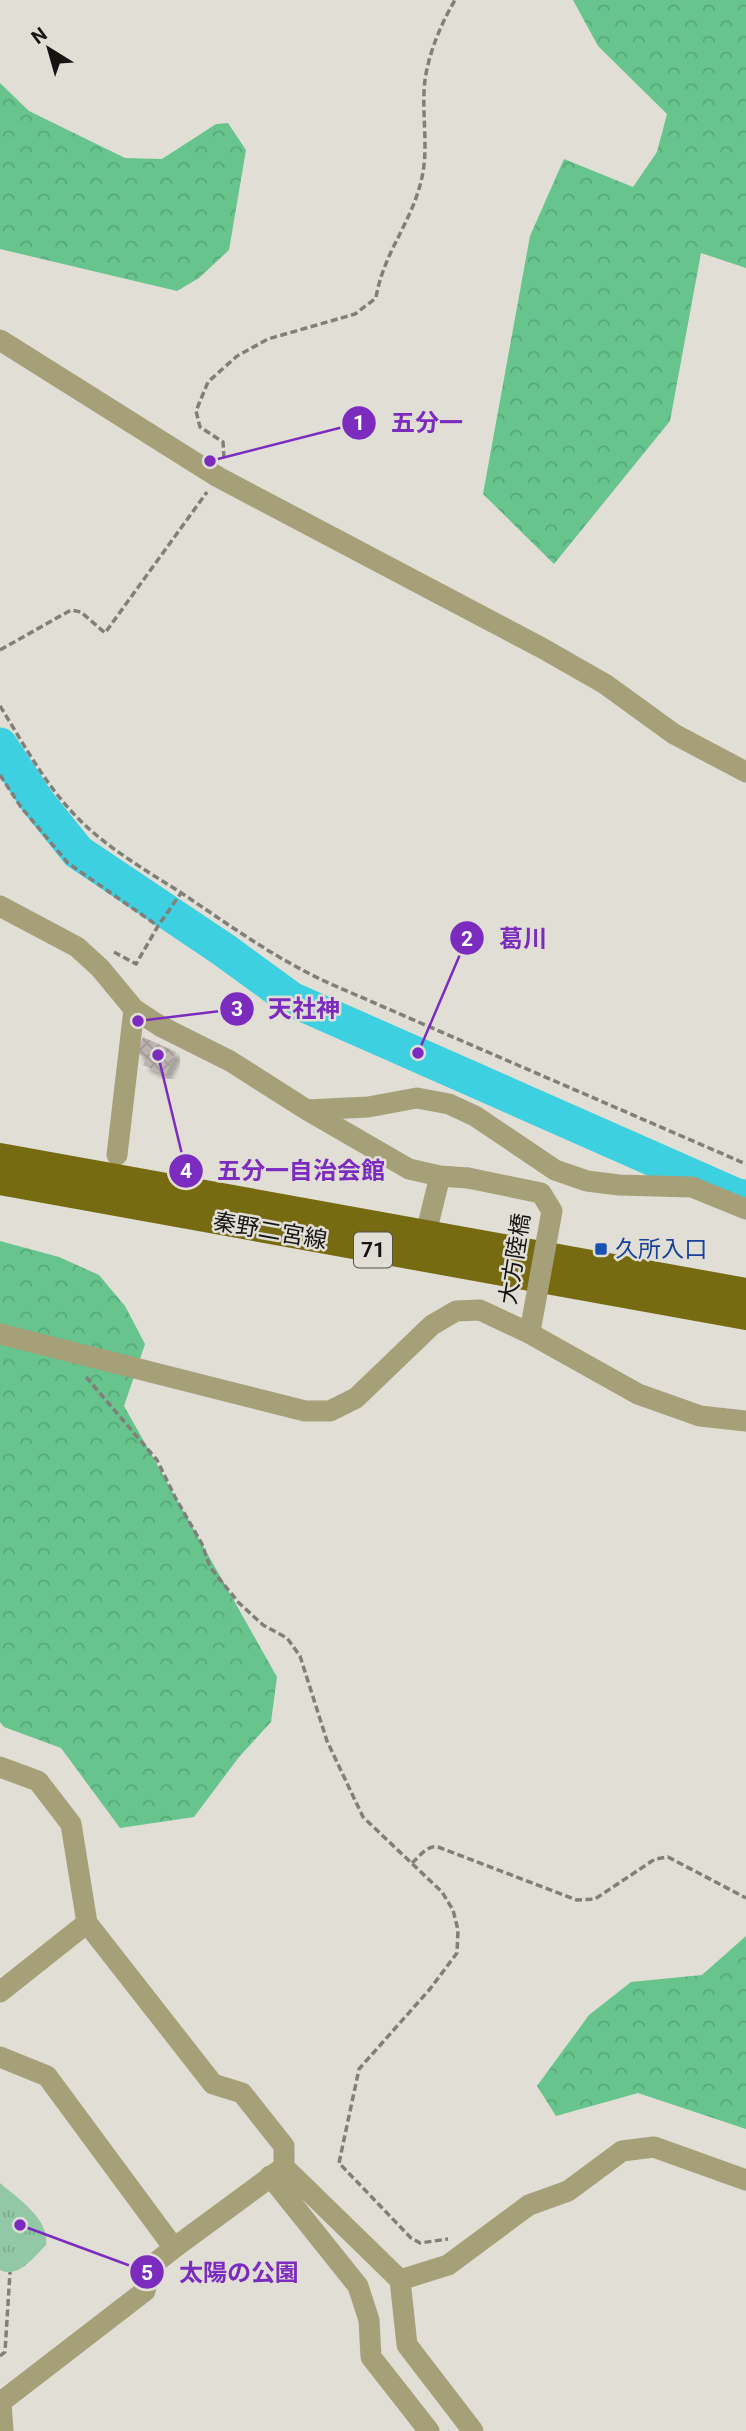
<svg xmlns="http://www.w3.org/2000/svg" width="746" height="2431" viewBox="0 0 746 2431" font-family="Roboto,'Noto Sans JP',sans-serif">
<defs>
<pattern id="forest-crowns" width="20" height="18" patternUnits="userSpaceOnUse" patternTransform="scale(1.75)"><rect width="20" height="18" fill="#66c48c"/><path d="M2 6a3 3 0 1 1 6 0M12 15a3 3 0 1 1 6 0" fill="none" stroke="#58a878"/></pattern>
<pattern id="park-tufts" width="24" height="20" patternUnits="userSpaceOnUse" patternTransform="scale(1.75)"><rect width="24" height="20" fill="#92c8a5"/><path d="M3 7l-1-3M5 7V3M7 7l1-3M15 17l-1-3M17 17v-4M19 17l1-3" fill="none" stroke="#7dab8d"/></pattern>
<pattern id="building-cross-hatch" width="8" height="8" patternUnits="userSpaceOnUse" patternTransform="scale(1.75)"><rect width="8" height="8" fill="#bdb4b1"/><path d="M0 0l8 8M0 8l8-8" fill="none" stroke="#a29a97"/></pattern>
<filter id="shadow"><feDropShadow dx="6" dy="6" stdDeviation="2" flood-color="#0004"/></filter>
</defs>
<rect width="100%" height="100%" fill="#e1ded6"/>
<path fill="url(#forest-crowns)" d="M573,0H746V268L701,253L670,421L554,564L483,494L530,236L564,159L633,187L657,152L667,114L598,46Z
M0,83L29,111L125,158L162,159L216,124L228,123L246,150L229,250L199,278L177,291L0,249Z
M0,1241L59,1257L99,1275L125,1306L145,1344L124,1406L277,1677L271,1722L239,1757L194,1817L120,1828L61,1748L4,1727L0,1722Z
M746,1936V2129L638,2093L556,2116L537,2086L589,2015L631,1982L702,1975Z"/>
<path fill="url(#park-tufts)" d="M0,2183C17,2198 50,2219 46,2245C34,2257 18,2279 0,2270Z"/>
<g fill="none" stroke-linecap="round" stroke-linejoin="round">
<path stroke="#3cd0e1" stroke-width="35" d="M0,745L37,801L78,852L224,950L291,999L737,1196L746,1197"/>
</g>
<path fill="url(#building-cross-hatch)" filter="url(#shadow)" d="M143,1037L176,1052L165,1075L143,1065L146,1058L136,1053Z"/>
<g fill="none" stroke-linecap="round" stroke-linejoin="round">
<path stroke="#817f7a" stroke-width="3.5" stroke-dasharray="7 3.5" stroke-linecap="butt" d="M224,458L223,442L200,427L196,411L208,382L237,356L268,339L355,314L376,298C383,253 413,221 422,177C429,146 421,112 425,80C429,52 441,24 455,0
M0,650L71,610L81,612L105,633L207,492
M0,706C22,741 43,781 72,812C103,846 144,869 183,894C232,927 279,961 333,985L746,1164
M0,775L21,807L68,863L158,926
M114,952L136,964L158,926L181,893
M86,1377L157,1460L175,1497L202,1544L210,1567L238,1602L263,1625L287,1638L300,1656L327,1741L363,1817L442,1892L453,1910L458,1930L457,1953L430,1989L359,2069L339,2163L411,2238L420,2243L448,2239
M412,1863C420,1856 427,1845 438,1847L577,1900L595,1899L655,1859L668,1857L746,1898
M0,2356L5,2352L10,2272"/>
<path stroke="#a6a079" stroke-width="21" d="M0,340L218,477L542,648L605,684L674,734L746,772
M0,906L77,947L100,968L134,1009L160,1026L230,1061L307,1110L409,1169L440,1176L468,1178
M307,1110L368,1107L417,1098L449,1104L475,1116L555,1170L587,1181L619,1185L692,1187L746,1209
M117,1155L134,1009
M426,1233L440,1176
M0,1334L305,1411H330L356,1398L432,1325L456,1311L480,1310L529,1333L638,1394L700,1416L746,1421
M0,1767L38,1781L71,1824L87,1923L0,1992
M0,2057L47,2076L174,2248L284,2167V2146L242,2093L213,2084L87,1923
M284,2167L400,2280
M270,2176L358,2286L369,2320L371,2357L429,2431
M3,2431L1,2402L145,2291L150,2267L174,2248
M473,2431L407,2345L400,2280L448,2265L529,2205L568,2191L622,2151L654,2147L746,2180"/>
<path stroke="#776b11" stroke-width="26" d="M0,1156L746,1291
M0,1182L746,1317"/>
<path stroke="#a6a079" stroke-width="21" d="M468,1178L541,1193L552,1211L531,1326"/>
</g>
<rect fill="#1a4fb4" stroke="#e1ded6" stroke-width="2.5" x="594" y="1242" width="14" height="14" rx="3.5"/>
<g text-anchor="middle" dominant-baseline="central" stroke-width="5" stroke-linejoin="round" paint-order="stroke">
<rect fill="#e1ded6" stroke="#53514e" stroke-width="2" x="354" y="1232.5" width="38" height="35" rx="5"/>
<g font-size="21" font-weight="bold" fill="#161513">
<text x="373" y="1250">71</text>
</g>
<g font-size="23" fill="#161513" stroke="#e1ded6">
<text transform="translate(270 1231) rotate(10)">秦野二宮線</text>
<text transform="translate(515 1259) rotate(-81)">大方陸橋</text>
</g>
<g font-size="23" fill="#164399" stroke="#e1ded6" text-anchor="start">
<text x="615" y="1249">久所入口</text>
</g>
</g>
<path fill="none" stroke="#7b2cbf" stroke-width="2.5" d="M210 461L359 423M418 1053L467 938M138 1021L237 1009M158 1055L186 1171M20 2225L147 2272"/>
<g fill="#7b2cbf" stroke="#e1ded6" stroke-width="2.5">
<circle cx="210" cy="461" r="7"/>
<circle cx="418" cy="1053" r="7"/>
<circle cx="138" cy="1021" r="7"/>
<circle cx="158" cy="1055" r="7"/>
<circle cx="20" cy="2225" r="7"/>
<circle cx="359" cy="423" r="18"/>
<circle cx="467" cy="938" r="18"/>
<circle cx="237" cy="1009" r="18"/>
<circle cx="186" cy="1171" r="18"/>
<circle cx="147" cy="2272" r="18"/>
</g>
<g font-size="21" text-anchor="middle" font-weight="bold" fill="#fff">
<text x="359" y="430">1</text>
<text x="467" y="946">2</text>
<text x="237" y="1016">3</text>
<text x="186" y="1178">4</text>
<text x="147" y="2280">5</text>
</g>
<g font-size="24" text-anchor="middle" font-weight="bold" fill="#7b2cbf" stroke="#e1ded6" stroke-width="5" stroke-linejoin="round" paint-order="stroke">
<text x="427" y="431">五分一</text>
<text x="523" y="947">葛川</text>
<text x="304" y="1017">天社神</text>
<text x="301" y="1179">五分一自治会館</text>
<text x="239" y="2281">太陽の公園</text>
</g>
<g transform="translate(49 49) rotate(323)" stroke="#e1ded6" stroke-width="5" paint-order="stroke">
<path d="M0-5L12 26L0 18L-12 26Z" fill="#161513"/>
<text y="-10" font-size="19" font-weight="bold" text-anchor="middle" fill="#161513">N</text>
</g>
</svg>
